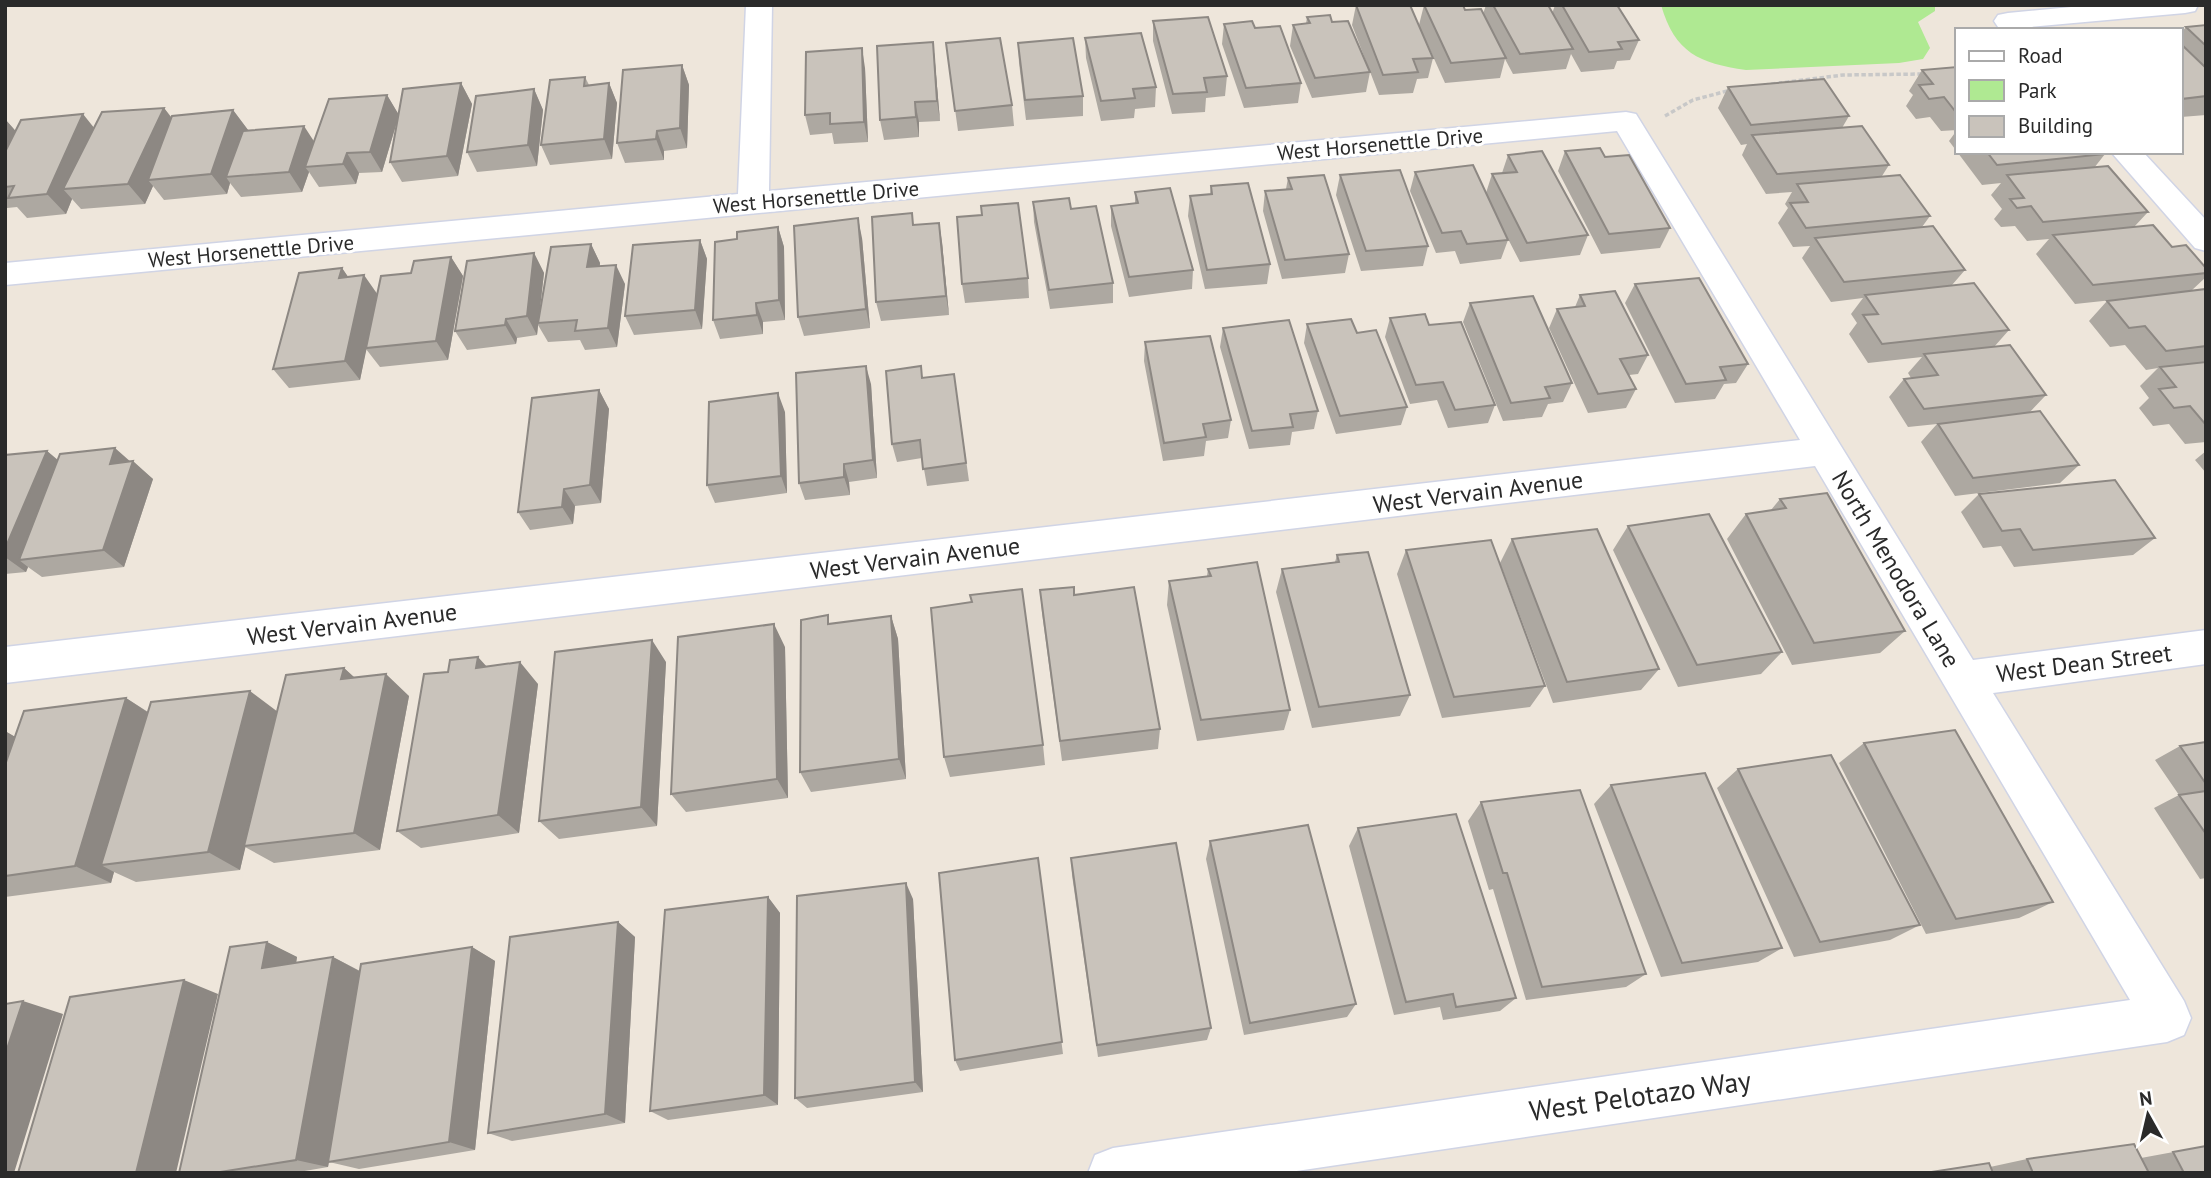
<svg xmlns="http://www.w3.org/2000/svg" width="2211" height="1178" viewBox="0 0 2211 1178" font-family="'PT Sans',sans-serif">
<rect width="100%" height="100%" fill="#eee6db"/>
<path fill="#afe992" d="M1661,5H1935V11L1918,22L1930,48L1923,59L1899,63L1746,70C1699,63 1675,53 1661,5Z"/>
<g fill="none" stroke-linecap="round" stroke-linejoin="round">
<g stroke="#d0d4e5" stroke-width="3">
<path id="minor" d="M746,5H772L769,191L1626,112L1636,114L1973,660L2206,630V664L1993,693L2184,1001L2191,1018L2184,1035L2167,1042L1283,1173H1088L1095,1155L1113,1148L2130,1000L1815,466L5,683V647L1800,440L1617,131L5,285V263L738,194Z
M2092,5H2198L2195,11L2185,13L2008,29L1998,27L1994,21L1998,15L2008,13Z
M2111,152H2143L2206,220V251L2195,248Z"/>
</g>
<path stroke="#c8c8c8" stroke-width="3.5" stroke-dasharray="4.5 2.5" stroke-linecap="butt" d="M1764,85L1843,75L1923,74
M1665,116L1693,100L1731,90"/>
<use href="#minor" fill="#fff" fill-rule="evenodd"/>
</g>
<path fill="#ada8a1" d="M1356,5L1419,25L1424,5L1483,14L1486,5H1548L1552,14L1555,5H1617L1639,40L1630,60L1617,61L1614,69L1581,72L1571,54L1566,69L1513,74L1505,59L1500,78L1445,83L1422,32L1433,58L1428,78L1417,79L1413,93L1379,95L1352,25Z
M1307,17L1332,22L1370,72L1366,92L1312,98L1290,46L1293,25L1306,24Z
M1153,21L1227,76L1225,96L1206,98L1205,112L1172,114L1153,41Z
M1224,24L1255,28L1301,83L1298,103L1244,108L1222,44Z
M2206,25V115L2181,117V33L2186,27Z
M1085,38L1156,87L1155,107L1135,109L1134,118L1101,121L1086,58Z
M933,42L935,63L940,121L919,122V137L884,140L880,120Z
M946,43L1012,105L1014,126L958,131Z
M1018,43L1083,96V116L1026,120L1019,63Z
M682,65L689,85L687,148L664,151V160L625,163L617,143Z
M1957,67V152H2103L2105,154L2094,168L2148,212L2134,227L2172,247L2206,268V277L2191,291L2206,289V442L2185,444L2169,424L2153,426L2139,408L2149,398L2140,386L2158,368L2146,370L2125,345L2110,347L2089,321L2107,301L2131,298L2075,304L2036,254L2049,239L2027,241L2015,226L2001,227L1994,219L2002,209L1991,195L2001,183L1982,185L1949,141L1957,130L1941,131L1930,117L1916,119L1906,106L1913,95L1909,91L1922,70Z
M865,68L868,142L834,144L832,133L810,135L805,115Z
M585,77L589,85L609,83L617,103L612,159L550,165L541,145Z
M461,83L472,104L458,176L402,182L390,162L398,118L382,172L359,173L356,184L319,187L309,172L302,192L241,197L230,183L227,194L164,200L153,186L145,204L81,209L72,199L66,214L27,218L17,207L7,208L5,206V119L15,131L94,128L164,108L172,118L233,110L248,130L314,141L387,95L398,114Z
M1728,87L1849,116L1842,128L1889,165L1882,176L1930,216L1922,227L1965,270L1952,285L2009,330L1994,347L2046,395L2029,413L2079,465L2060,483L1955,496L1921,442L1937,424L1908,427L1889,397L1904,379L1911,378L1908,373L1922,357L1868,363L1849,334L1857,323L1851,314L1863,298L1831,302L1802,258L1810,246L1793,247L1778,223L1788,208L1785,204L1792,192L1766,194L1742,155L1747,144L1741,145L1718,108Z
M534,89L543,110L537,166L477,172L467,152Z
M1565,151L1605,157L1670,228L1660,248L1601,254L1558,171Z
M1508,155L1588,235L1580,255L1520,262L1506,235L1508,240L1501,259L1460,264L1455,251L1436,253L1410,191L1415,172L1486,193L1492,174L1502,173Z
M1340,175L1428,246L1423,266L1361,271L1336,195Z
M1288,178L1349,254L1345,273L1282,279L1263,211L1265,191L1286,189Z
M1211,186L1270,264L1267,284L1205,289L1188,216L1190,196L1210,194Z
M1135,192L1193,270L1192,289L1129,297L1111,226V206L1135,203Z
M1033,202L1071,209L1113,283V303L1050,309L1034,222Z
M914,225L942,242L949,315L881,321L876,302Z
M778,227L784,247L785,320L763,322V334L720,339L713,320L737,239Z
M862,238L870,328L804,336L798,317Z
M700,240L707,259L702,329L634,335L625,316Z
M591,244L600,263V266L625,284L617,347L585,350L580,340L548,342L538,325L537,335L517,338L516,344L467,350L455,331L534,253L544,273L540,307Z
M451,257L463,276L448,360L380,367L366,349L360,380L289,388L273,369L342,268L348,277L377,295L411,273Z
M1028,278L1029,298L965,303L962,284Z
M1635,284L1748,364L1736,383L1724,384L1715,399L1675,403L1625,303Z
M1580,295L1648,355L1638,374L1629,375L1636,389L1626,408L1588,413L1549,328L1557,309L1575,307Z
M1470,303L1572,383L1563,402L1548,404L1542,417L1503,421L1463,322Z
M1390,318L1495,405L1488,423L1448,428L1437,400L1410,404L1385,337Z
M1307,324L1407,407L1401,425L1336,434L1304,343Z
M1223,328L1318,411L1314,429L1292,432L1290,445L1249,449L1220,347Z
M1145,342L1231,420L1228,438L1206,441L1204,456L1163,461L1144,361Z
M954,374L969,481L927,486L922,458L897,462L892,444L923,378Z
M871,384L877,478L849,482L850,495L805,500L799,483Z
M599,390L609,409L601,503L575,506L573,524L530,530L518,512Z
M785,412L787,493L715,503L707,485Z
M47,451L58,460L130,461L153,479L124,567L42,577L28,567L26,572L5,574V455Z
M2206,451V473L2195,460Z
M1979,494L2155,538L2133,555L2014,567L2001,546L1983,548L1961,512Z
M1780,499L1905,631L1880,653L1792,665L1727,539L1746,514L1771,510Z
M1628,526L1782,652L1761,674L1678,687L1613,550Z
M1512,539L1659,669L1641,690L1553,703L1500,563Z
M1406,550L1545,686L1530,707L1442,718L1397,574Z
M1337,555L1410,695L1400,716L1312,728L1276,592L1282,569L1335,562Z
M1208,569L1290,710L1284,730L1197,741L1167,605L1169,581L1207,576Z
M1040,590L1160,729L1158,749L1062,761L1042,613Z
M891,616L898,639L906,779L811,792L800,772L831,624Z
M785,647L788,798L686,812L671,794Z
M666,662L657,826L559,839L539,821Z
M487,667L538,684L519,833L421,848L397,831Z
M344,668L355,678L409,696L380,850L274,863L245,847L240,870L136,882L114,872L111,883L5,897V731L15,737L126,698L148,712L277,711Z
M2206,742V878L2200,879L2154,808L2179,795L2155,760L2180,746Z
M1864,743L2053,902L2019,918L1926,934L1839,763Z
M1043,745L1045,765L950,777L944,757Z
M1738,769L1920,925L1890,940L1794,957L1717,788Z
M1611,785L1782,948L1758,962L1661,977L1594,804Z
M1481,802L1646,974L1626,987L1526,1000L1493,889L1489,890L1468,821Z
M1358,828L1516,998L1500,1011L1443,1020L1440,1007L1394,1015L1349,846Z
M1210,841L1356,1004L1347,1017L1244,1035L1206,859Z
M1038,858L1063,1054L960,1071L955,1060Z
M1071,858L1211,1028L1207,1040L1098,1057L1072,875Z
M768,897L780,913L778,1105L668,1120L650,1111Z
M913,899L923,1092L807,1108L795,1098Z
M618,922L635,937L625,1123L512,1141L488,1133Z
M267,942L297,957L296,963L333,957L360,971L472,947L495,961L475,1150L359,1169L329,1162L328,1167L293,1173H179Z
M2206,1146V1173H1925L1990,1167L2027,1159L2141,1158Z"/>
<path fill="#8d8883" d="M933,42L935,63L940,121L937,101Z
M862,48L865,68L868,142L864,122Z
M682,65L689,85L687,148L680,128Z
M461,83L472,104L458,176L447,156Z
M609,83L617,103L612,159L604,139Z
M534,89L543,110L537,166L528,145Z
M387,95L399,115L382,172L370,152Z
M915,102L919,122V137L916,117Z
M164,108L179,128L148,180L153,186L145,204L128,184Z
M233,110L248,130L226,177L230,183L227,194L211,174Z
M83,114L99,134L63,189L72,199L66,214L47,194Z
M5,119L22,138L5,173Z
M304,126L317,146L305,167L309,172L302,192L289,172Z
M657,131L664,151V160L656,139Z
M347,153L359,173L356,184L343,164Z
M858,218L862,238L870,328L866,309Z
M939,223L942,242L949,315L946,296Z
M778,227L784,247L785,320L779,300Z
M700,240L707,259L702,329L695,310Z
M591,244L600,263L597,287L587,267Z
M534,253L544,273L537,335L527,316Z
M451,257L463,276L448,360L436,341Z
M616,265L625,284L617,347L608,328Z
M342,268L355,287L339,278Z
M364,275L378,295L360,380L345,361Z
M756,303L763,322V334L757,315Z
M506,319L517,338L516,344L505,325Z
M866,366L871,384L877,478L873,460Z
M599,390L609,409L601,503L590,485Z
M778,393L785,412L787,493L781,476Z
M115,448L132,463L133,461L153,479L124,567L103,550L110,464Z
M47,451L68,469L19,560L28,567L26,572L5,557V549Z
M844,464L849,482L850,495L844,477Z
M564,489L575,506L573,524L562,507Z
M891,616L898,639L906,779L899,759Z
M774,624L785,647L788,798L777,779Z
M652,640L666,662L657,826L641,807Z
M478,657L498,679L476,668Z
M520,662L538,684L519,833L498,815Z
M344,668L368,690L341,679Z
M386,674L409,696L380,850L354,833Z
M250,691L278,712L240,870L208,852Z
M126,698L158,719L101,865L114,872L111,883L75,866Z
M5,731L24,742L5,796Z
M906,883L913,899L923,1092L915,1082Z
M768,897L780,913L778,1105L764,1095Z
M618,922L635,937L625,1123L605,1114Z
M267,942L297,957L293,982L262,968Z
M472,947L495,961L475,1150L449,1142Z
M333,957L361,972L328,1167L296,1160Z
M184,980L218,994L176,1173H136Z
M23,1001L63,1014L14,1173H5V1055Z"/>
<path fill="#c9c3bb" stroke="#8d8883" stroke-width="2" d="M1356,5H1410L1433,58L1413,59L1418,72L1383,75Z
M1424,5H1463L1465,10L1481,9L1506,58L1451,63Z
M1493,5H1548L1573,49L1520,54Z
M1562,5H1617L1639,40L1618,42L1622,49L1589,52Z
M1330,15L1332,22L1348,21L1370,72L1315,78L1293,25L1310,23L1307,17Z
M1208,17L1227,76L1204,78L1207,92L1173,94L1153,21Z
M1252,21L1255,28L1280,26L1301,83L1246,88L1224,24Z
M2206,25V46L2186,27Z
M1141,33L1156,87L1133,89L1135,98L1101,101L1085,38Z
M1000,38L1012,105L955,111L946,43Z
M1073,38L1083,96L1025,100L1018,43Z
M933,42L937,101L915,102L916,117L880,120L877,46Z
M2181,44L2206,68V96L2181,99Z
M862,48L864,122L830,124V113L805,115L806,52Z
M682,65L680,128L657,131L656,139L617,143L623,70Z
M1957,67V111H1955L1944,97L1929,99L1919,85L1933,84L1922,70Z
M585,77L584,86L609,83L604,139L541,145L550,80Z
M1824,79L1849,116L1751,125L1728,87Z
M461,83L447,156L390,162L403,89Z
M534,89L528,145L467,152L476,96Z
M387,95L370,152L347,153L343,164L305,167L329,99Z
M164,108L128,184L63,189L102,112Z
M233,110L211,174L148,180L172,116Z
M83,114L47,194L8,198L14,186L5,187V152L21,120Z
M304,126L289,172L226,177L243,131Z
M1862,126L1889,165L1777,174L1752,135Z
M1600,148L1605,157L1629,155L1670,228L1609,234L1565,151Z
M1542,151L1588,235L1527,243L1492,174L1517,172L1508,155Z
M1987,152H2103L2105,154L1997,165Z
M1473,165L1508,240L1467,244L1461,231L1442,233L1415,172Z
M2108,166L2148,212L2043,222L2031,206L2017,208L2010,199L2024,198L2007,175Z
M1400,170L1428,246L1366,251L1340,175Z
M1324,175L1349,254L1285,260L1265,191L1292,189L1288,178Z
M1900,175L1930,216L1806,228L1790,203L1808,202L1797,184Z
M1248,183L1270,264L1207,270L1190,196L1212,194L1211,186Z
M1170,188L1193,270L1129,277L1111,206L1138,203L1135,192Z
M1069,198L1071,209L1096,206L1113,283L1049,290L1033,202Z
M1018,203L1028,278L962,284L957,217L982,215L981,206Z
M912,213L913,225L939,223L946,296L876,302L872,217Z
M858,218L866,309L798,317L794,226Z
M2153,225L2172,247L2186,245L2206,268V273L2093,285L2053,235Z
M1933,226L1965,270L1844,282L1815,238Z
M778,227L779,300L756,303L757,315L713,320L715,242L737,239V232Z
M700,240L695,310L625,316L633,245Z
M591,244L587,267L616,265L608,328L575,331L577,320L538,323L551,247Z
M534,253L527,316L506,319L505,325L455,331L467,261Z
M451,257L436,341L366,348L381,276L411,273L414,261Z
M342,268L339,278L364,275L345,361L273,369L299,273Z
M1699,278L1748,364L1720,367L1726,380L1686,384L1635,284Z
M1974,283L2009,330L1882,344L1863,315L1878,314L1865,295Z
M2206,289V346L2166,351L2145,326L2129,328L2107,301Z
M1615,291L1648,355L1620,359L1636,389L1598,394L1557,309L1585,306L1580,295Z
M1533,296L1572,383L1545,387L1550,398L1511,403L1470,303Z
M1425,314L1429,325L1461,322L1495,405L1455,410L1443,382L1416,385L1390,318Z
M1351,319L1357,333L1376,330L1407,407L1340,416L1307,324Z
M1289,320L1318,411L1290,414L1293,427L1252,431L1223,328Z
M1210,336L1231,420L1203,424L1206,437L1164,443L1145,342Z
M2010,345L2046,395L1924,409L1904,379L1938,375L1924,354Z
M2206,362V425L2190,406L2174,408L2159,389L2176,387L2160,367Z
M866,366L873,460L844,464V477L799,483L796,373Z
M921,366L922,378L954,374L966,463L923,469L920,440L892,444L886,371Z
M599,390L590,485L564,489L562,507L518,512L532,398Z
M778,393L781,476L707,485L709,402Z
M2040,411L2079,465L1973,478L1938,424Z
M115,448L110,464L133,461L103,550L19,560L60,454Z
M47,451L5,549V455Z
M2115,480L2155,538L2033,550L2020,529L2002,531L1979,494Z
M1827,493L1905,631L1814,643L1746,514L1786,508L1780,499Z
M1709,514L1782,652L1697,665L1628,526Z
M1597,529L1659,669L1567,682L1512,539Z
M1491,540L1545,686L1454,697L1406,550Z
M1368,552L1410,695L1319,707L1282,569L1339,562L1337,555Z
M1257,562L1290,710L1201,720L1169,581L1211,576L1208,569Z
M1074,587V595L1134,587L1160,729L1060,741L1040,590Z
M1022,589L1043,745L944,757L931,608L972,602L970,595Z
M828,615V624L891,616L899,759L800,772L801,620Z
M774,624L777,779L671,794L678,637Z
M652,640L641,807L539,821L555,652Z
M478,657L476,668L520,662L498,815L397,831L424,674L448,672L450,660Z
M344,668L341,679L386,674L354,833L244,846L286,675Z
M250,691L208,852L101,865L151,702Z
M126,698L75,866L5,876V765L24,711Z
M1955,730L2053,902L1956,919L1864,743Z
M2206,742V784L2180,746Z
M1831,755L1920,925L1820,942L1738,769Z
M1705,773L1782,948L1682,963L1611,785Z
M1580,790L1646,974L1542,987L1507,873H1503L1481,802Z
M2206,791V834L2179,795Z
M1456,814L1516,998L1456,1007L1453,994L1406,1002L1358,828Z
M1308,825L1356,1004L1250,1023L1210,841Z
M1176,843L1211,1028L1097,1045L1071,858Z
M1038,858L1062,1042L955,1060L939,873Z
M906,883L915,1082L795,1098L797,896Z
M768,897L764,1095L650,1111L665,910Z
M618,922L605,1114L488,1133L510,937Z
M267,942L262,968L333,957L296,1160L214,1173H179L230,947Z
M472,947L449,1142L328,1162L361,964Z
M184,980L136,1173H18L70,997Z
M23,1001L5,1055V1004Z
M2134,1144L2149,1173H2033L2027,1159Z
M2206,1146V1173H2184L2173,1152Z
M1989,1163L1993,1173H1925Z"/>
<g text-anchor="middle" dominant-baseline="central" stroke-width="6" stroke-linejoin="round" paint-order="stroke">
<g font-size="21" fill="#2a2a2a" stroke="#fff">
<text transform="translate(1380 144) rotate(-5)">West Horsenettle Drive</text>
<text transform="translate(816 197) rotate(-5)">West Horsenettle Drive</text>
<text transform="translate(251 251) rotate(-5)">West Horsenettle Drive</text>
</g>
<g font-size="24" fill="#2a2a2a" stroke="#fff">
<text transform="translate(1478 492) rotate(-7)">West Vervain Avenue</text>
<text transform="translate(915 558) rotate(-7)">West Vervain Avenue</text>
<text transform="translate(1896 569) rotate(59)">North Menodora Lane</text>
<text transform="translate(352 624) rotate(-7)">West Vervain Avenue</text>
<text transform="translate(2084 663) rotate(-7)">West Dean Street</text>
</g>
<g font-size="28" fill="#2a2a2a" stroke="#fff">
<text transform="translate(1640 1095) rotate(-8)">West Pelotazo Way</text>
</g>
</g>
<rect width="2211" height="1178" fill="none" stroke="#2a2a2a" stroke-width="14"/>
<rect x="1955" y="28" width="228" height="126" fill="#ffffff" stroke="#aaaaaa" stroke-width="2"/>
<rect x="1969" y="51" width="35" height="10" fill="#ffffff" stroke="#aaaaaa" stroke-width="2"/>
<text x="2018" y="63" font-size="21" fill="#2a2a2a">Road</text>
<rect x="1969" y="80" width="35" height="21" fill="#afe992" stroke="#aaaaaa" stroke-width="2"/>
<text x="2018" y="98" font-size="21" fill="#2a2a2a">Park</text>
<rect x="1969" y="116" width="35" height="21" fill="#c9c3bb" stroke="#aaaaaa" stroke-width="2"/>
<text x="2018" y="133" font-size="21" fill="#2a2a2a">Building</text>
<g transform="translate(2148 1115) rotate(352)" stroke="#ffffff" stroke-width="5" paint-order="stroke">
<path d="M0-5L12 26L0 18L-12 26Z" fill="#2a2a2a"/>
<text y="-10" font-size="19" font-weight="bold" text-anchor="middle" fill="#2a2a2a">N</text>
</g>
</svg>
